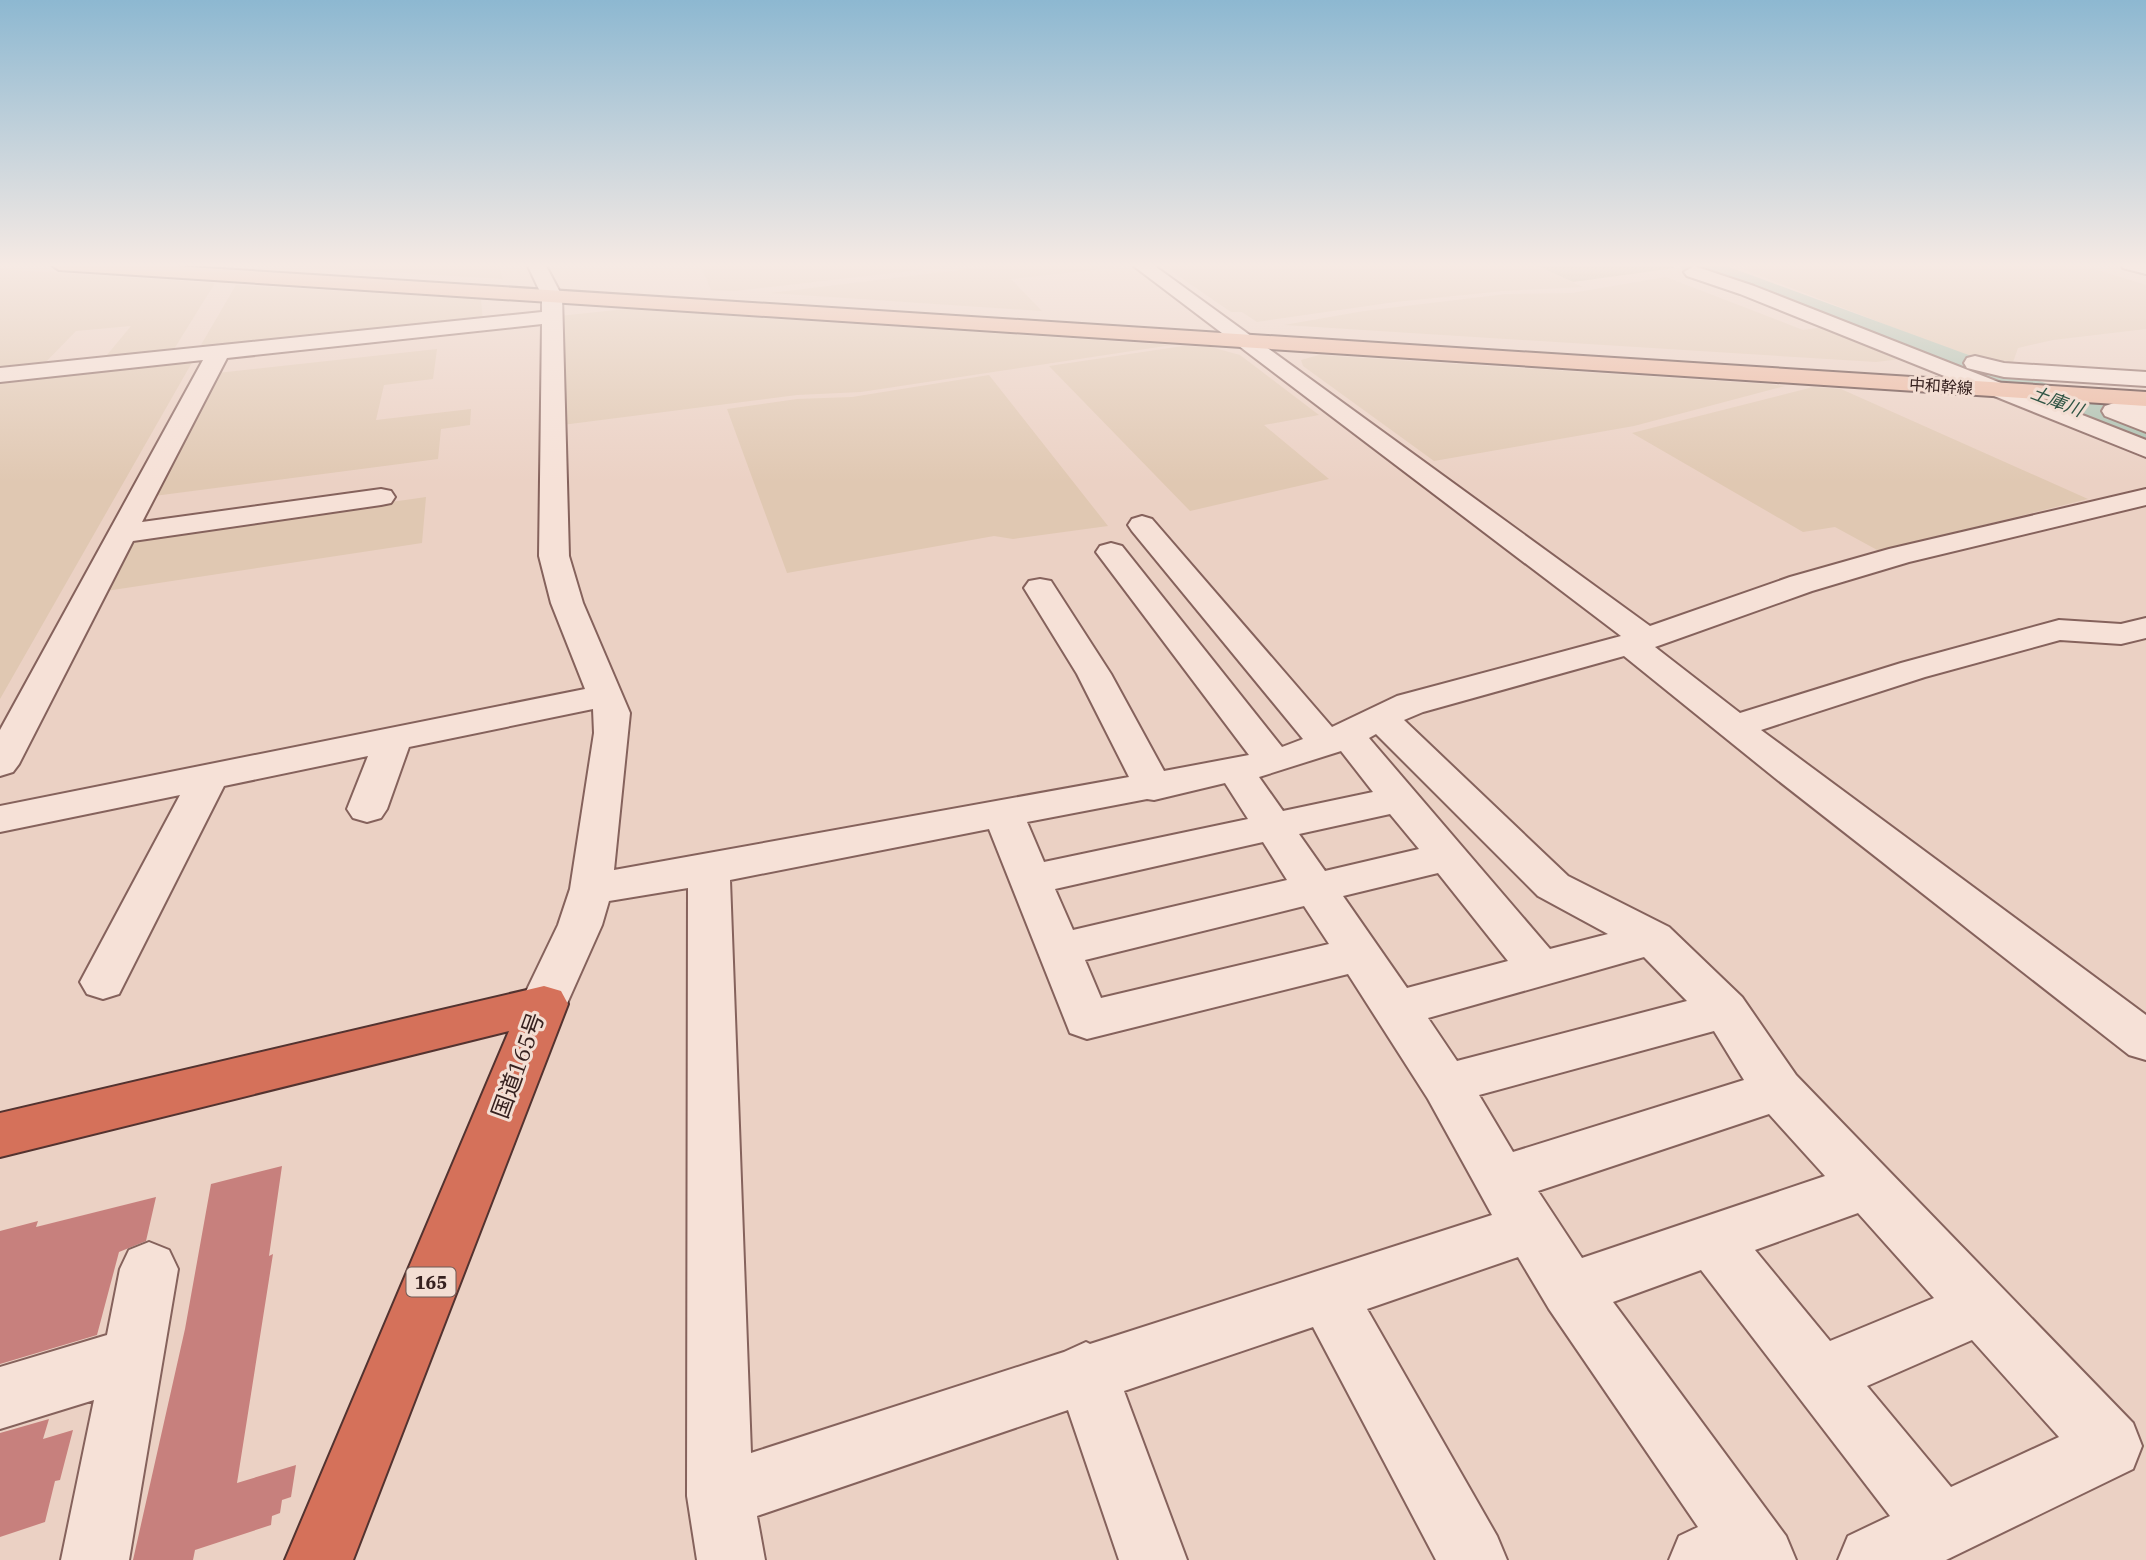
<svg xmlns="http://www.w3.org/2000/svg" width="2146" height="1560" viewBox="0 0 2146 1560" font-family="'IBM Plex Serif','Noto Sans JP',serif">
<rect width="100%" height="100%" fill="#ebd1c4"/>
<path fill="#e0c8b2" d="M304,264H498L503,279L286,266Z
M700,264H971L735,291L711,290Z
M1010,264H1116L1121,267L1011,279L1042,311L770,293Z
M1161,264H1533L1583,287L1503,291L1395,302L1257,322L1242,312H1231Z
M1770,264H2078L2146,285V329L2053,340L2018,348L2012,365L1987,364L1740,268Z
M0,269L215,283L171,354L102,361L131,326L76,331L40,368L0,372Z
M1666,277L1803,330L1824,327L1901,359L1876,362L1284,325L1364,311L1506,294L1572,293Z
M236,285L481,299L483,321L198,350Z
M626,309L1172,345L861,392L797,395L562,425L559,316Z
M1183,346L1211,347L1240,355L1319,415L1264,425L1329,479L1190,511L1049,366Z
M437,349L433,379L384,385L376,420L471,409L470,425L441,429L438,459L154,496L217,373Z
M1319,355L1766,384L1785,386L1634,426L1434,461L1303,366L1301,360Z
M194,359L0,699V379Z
M989,375L1108,526L1013,539L994,536L787,573L727,409L797,399L852,397Z
M1813,387L1841,389L2088,499L1879,551L1835,527L1803,532L1632,433Z
M426,497L422,543L106,591L133,539Z"/>
<path fill="#beb498" d="M1533,264H1671L1675,268L1573,282Z"/>
<g fill="none" stroke-linecap="round" stroke-linejoin="round">
<path fill="#a6bfae" fill-rule="evenodd" d="M1679,264H1721L2146,420V446L1683,270Z"/>
</g>
<path fill="#c7807d" d="M282,1166L269,1256L273,1254L237,1483L296,1465L291,1497L282,1500L280,1513L272,1516L271,1525L195,1550L193,1560H133L185,1329L211,1184Z
M156,1197L146,1241L119,1252L97,1335L0,1364V1231L38,1221L36,1227Z
M49,1419L43,1439L73,1430L60,1480L55,1481L45,1522L0,1537V1433Z"/>
<g fill="none" stroke-linecap="round" stroke-linejoin="round">
<g stroke="#85625c" stroke-width="4">
<path id="minor" d="M527,264H545L562,296L569,556L583,603L630,713L614,870L1129,777L1077,674L1024,588L1029,581L1040,579L1051,581L1111,674L1164,771L1249,755L1096,552L1100,546L1111,543L1122,546L1282,747L1303,739L1132,531L1128,525L1132,519L1142,516L1152,519L1332,727L1397,696L1621,636L1131,264H1152L1650,626L1790,577L1889,549L2146,489V505L1909,562L1812,591L1655,647L1740,713L1901,663L2059,620L2121,624L2146,618V638L2121,644L2060,640L1925,677L1761,730L2146,1015V1060L2129,1055L1775,778L1624,656L1423,712L1404,720L1568,876L1669,927L1742,997L1796,1075L2133,1423L2142,1446L2133,1469L1946,1560H1838L1848,1536L1890,1516L1701,1270L1613,1302L1786,1536L1796,1560H1669L1679,1536L1698,1527L1549,1309L1518,1257L1367,1309L1497,1536L1507,1560H1436L1313,1327L1124,1391L1187,1560H1119L1068,1410L757,1516L765,1560H697L687,1496L688,888L609,901L602,925L561,1017L544,1022L527,1017L520,1004L558,925L570,889L594,733L593,709L409,747L387,809L381,818L367,822L353,818L347,809L368,756L224,786L119,994L103,999L87,994L80,982L180,795L0,832V806L585,689L551,603L539,556L542,324L227,358L142,522L381,489L391,491L395,497L391,503L381,505L133,541L19,764L13,772L0,776V730L203,360L0,382V368L542,312V296ZM1376,734L1538,896L1608,934L1550,949L1369,738ZM1341,751L1373,792L1283,811L1259,777ZM1225,783L1248,819L1044,862L1027,822L1147,799L1154,800ZM1390,814L1419,849L1325,871L1299,834ZM989,829L1070,1033L1087,1039L1348,974L1428,1099L1492,1215L1090,1344L1086,1342L1064,1352L751,1453L730,880ZM1263,842L1287,880L1073,930L1055,889ZM1438,873L1508,961L1407,988L1343,896ZM1304,906L1329,944L1101,998L1085,960ZM1644,957L1687,1001L1457,1061L1428,1018ZM1714,1031L1744,1080L1513,1152L1479,1095ZM1769,1114L1825,1176L1582,1258L1538,1191ZM1858,1213L1934,1298L1830,1341L1755,1250ZM1972,1340L2059,1437L1951,1487L1867,1386Z
M2121,264H2146V274L2123,268Z
M1694,266L1754,286L2146,440V457L1740,294L1687,276L1684,272Z
M1975,356L2004,363L2146,372V386L2004,377L1967,368L1964,363L1967,358Z
M2123,400L2146,402V432L2105,416L2102,411L2105,406Z
M149,1242L169,1250L178,1269L129,1560H61L94,1400L0,1429V1367L107,1335L120,1269L129,1250Z"/>
</g>
<g stroke="#533330" stroke-width="4">
<path id="major" d="M50,264H142L2146,392V406L59,270Z"/>
</g>
<g stroke="#533330" stroke-width="4">
<path id="highway" d="M544,986L561,991L568,1004L353,1560H285L509,1031L0,1157V1113Z"/>
</g>
<use href="#minor" fill="#f6e1d7" fill-rule="evenodd"/>
<use href="#major" fill="#ecb79f" fill-rule="evenodd"/>
<use href="#highway" fill="#d5715a" fill-rule="evenodd"/>
</g>
<linearGradient id="sky" x2="0" y2="1"><stop stop-color="#8db8d1"/><stop offset="0.55" stop-color="#f6eae4"/><stop offset="1" stop-color="#f6eae4" stop-opacity="0"/></linearGradient>
<rect width="2146" height="482" fill="url(#sky)"/>
<g text-anchor="middle" dominant-baseline="central" stroke-width="6" stroke-linejoin="round" paint-order="stroke">
<g font-size="16" fill="#36211f" stroke="#f3ded3">
<text transform="translate(1941 386) rotate(4)">中和幹線</text>
</g>
<g font-size="18" font-style="italic" fill="#2f5444" stroke="#f3ded3">
<text transform="translate(2057 401) rotate(21)">土庫川</text>
</g>
<rect fill="#f3ded3" stroke="#6f5a55" stroke-width="2" x="406.5" y="1267.5" width="49" height="29" rx="5"/>
<g font-size="18" font-weight="bold" fill="#36211f">
<text x="431" y="1282">165</text>
</g>
<g font-size="23" fill="#36211f" stroke="#f3ded3">
<text transform="translate(517 1065) rotate(-70)">国道165号</text>
</g>
</g>
</svg>
